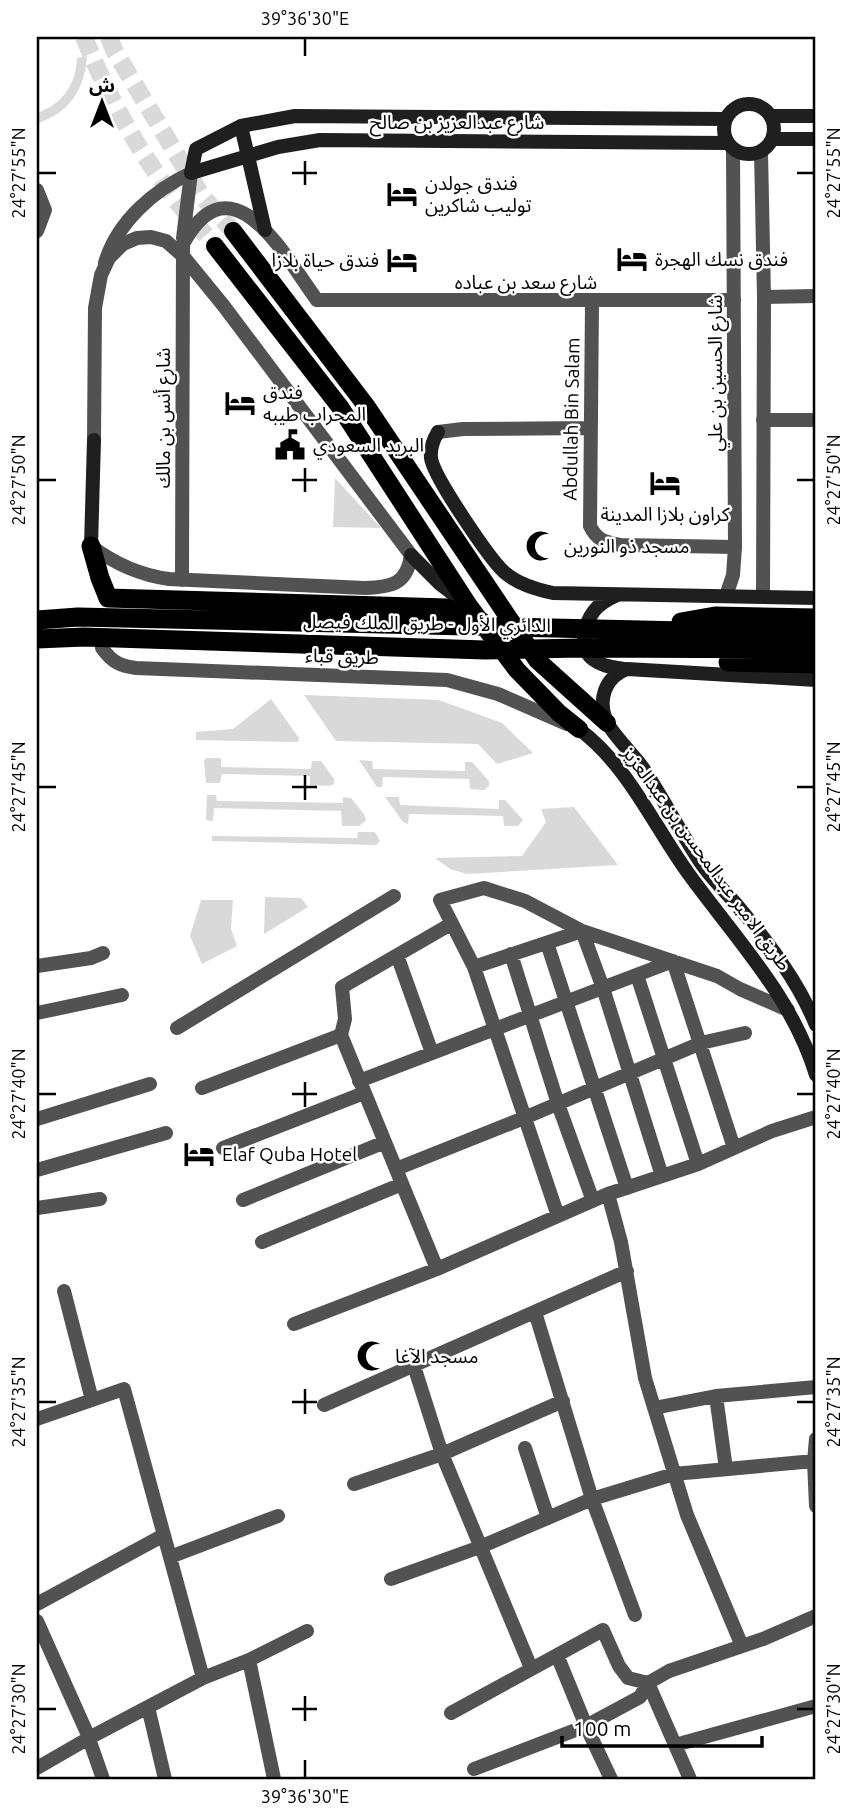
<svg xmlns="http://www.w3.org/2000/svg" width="853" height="1816" viewBox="0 0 853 1816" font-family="Ubuntu,'Noto Sans Arabic',sans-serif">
<rect width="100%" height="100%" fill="#fff"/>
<path fill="#d9d9d9" d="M87,56C85,89 69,114 37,123V113C63,104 76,84 77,58Z
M335,478L381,528L333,527Z
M304,695L439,700L502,723L533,753L497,764L478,744L336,741Z
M271,699L299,738L298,742L196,740V732L233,729Z
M206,758H221V767L311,769L312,761H321L334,779V784L330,786L310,785V776L222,774L220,783H206L204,761Z
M359,760L372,761L373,769L465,771V762H472L489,781V786L484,790L470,789L469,779L383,777L382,787H377Z
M207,795H216L217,801L343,803V797L351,798L364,814L366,820L359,826H342L341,811L214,808L213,821L206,820Z
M385,797H399L400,805L499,809V800H505L523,820L518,826H504L503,816L409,814L408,824L403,822Z
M574,807L618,865L467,874L450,869L435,858L522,856L546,822L541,809Z
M358,832H375L380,841L376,845L212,841V836L357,838Z
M265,897L301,898L308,907L264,934Z
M201,900H233L231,929L237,946L202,964L190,936Z"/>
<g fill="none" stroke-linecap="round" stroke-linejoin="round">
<path stroke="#d9d9d9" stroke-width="18" stroke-dasharray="18 9" stroke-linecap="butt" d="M84,37C105,90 135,146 170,192C183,211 200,228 215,246
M109,37L114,50L201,195L233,231"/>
<path stroke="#525252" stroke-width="14" d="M37,190L45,210L37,231
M105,263C117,222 154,190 191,173
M764,297L816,296
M317,300H734
M592,302L590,526C597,541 606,542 621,545L735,547
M763,420H816
M438,432L463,429L590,428
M547,943L627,1188
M511,954L558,1104L593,1201
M397,955L432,1053
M37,966L91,958L103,953
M474,967L582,931L603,988L662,1176
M637,975L698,1164
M37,1013L122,995
M177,1028L394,896
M341,1035L345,1019L342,987L451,924
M359,1081L673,961L734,1148
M202,1088L341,1035L437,1269
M37,1119L150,1084
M223,1148L364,1093
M396,1169L524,1118L701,1043L745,1033
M37,1170L166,1133
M608,1194L621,1242L645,1378L687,1515L742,1646
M243,1200L385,1142
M37,1208L100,1199
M558,1216L474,967L440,900L484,888L525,901L582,931L717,976L740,989L788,1010
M262,1242L402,1184
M64,1291L92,1400
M535,1312L592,1499L635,1615
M294,1324L437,1269L608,1194L698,1164L772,1131L816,1117
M414,1366L442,1454L531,1668
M716,1396L726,1469
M324,1405L627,1271
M654,1408L716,1396L816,1387
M37,1419L124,1389L203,1678
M816,1439L814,1461L816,1506
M525,1448L548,1518
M354,1484L442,1454L563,1401
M170,1557L278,1516
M391,1579L480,1547L592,1499L674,1474L814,1461
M37,1604L164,1535
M37,1621L87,1733L103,1779
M557,1655L586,1726L611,1779
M249,1660L274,1779
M148,1707L165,1779
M451,1713L603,1630L619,1666L628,1678L648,1683L690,1779
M675,1745L816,1706
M37,1768L89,1738L203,1678L249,1660L307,1631
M474,1769L586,1726L640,1697L648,1683L669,1671L763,1639L816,1616"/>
<path stroke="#525252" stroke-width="14" d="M761,152L764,297L763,596
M183,238L191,173
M91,546C115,564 139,575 169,579L365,588C392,587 407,584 411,555L223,305L183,256L166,241L151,237L137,238L123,244L109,258L101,275L95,308L94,440
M182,580L183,244C232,154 285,257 317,300
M726,596L733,575L735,547L733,149
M102,648C112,662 120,666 136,668L447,680L498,694L567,724"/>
<path stroke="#1f1f1f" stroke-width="14" d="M724 129a25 25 0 1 1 50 0a25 25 0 1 1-50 0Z
M771,116H816
M726,119L295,116L241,126L196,149L191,173L278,147L320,140L728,143
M241,126L265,230
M773,139H816
M438,432C433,440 430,448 431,458C433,476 489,558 504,572C518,584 535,589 553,593L816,598
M91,546L94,440
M411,555L440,584L462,601
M617,595C608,599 600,603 594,611C584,624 578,649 594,660C603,667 615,667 625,669
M816,680L627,669C605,677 597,700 607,722C612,734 634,755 643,768C663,798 679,830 699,860C709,876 724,890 737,905C768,942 798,981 816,1025
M579,729C629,767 652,823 688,873C735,938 792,996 816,1075"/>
<path stroke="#000" stroke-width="18" d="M233,231L367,407L537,660L607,723
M215,246L340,407L469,606L517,670L559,713L579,729"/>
<path stroke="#000" stroke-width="19" d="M91,546L100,578L108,598L447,608L481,621
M37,620L78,617L816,634
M681,622L715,616L816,618
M37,639L84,637L485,650L580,648L816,649
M728,662L816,664"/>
</g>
<path fill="none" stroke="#000" stroke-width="2.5" d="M305,38V56M305,161V185M38,173H56M292,173H317M797,173H814M305,468V492M38,480H56M292,480H317M797,480H814M305,775V800M38,787H56M292,787H317M797,787H814M305,1082V1107M38,1094H56M292,1094H317M797,1094H814M305,1389V1414M38,1402H56M292,1402H317M797,1402H814M305,1696V1721M38,1709H56M292,1709H317M797,1709H814M305,1760V1778"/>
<defs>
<g id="hotel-bare" transform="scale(2.415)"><path d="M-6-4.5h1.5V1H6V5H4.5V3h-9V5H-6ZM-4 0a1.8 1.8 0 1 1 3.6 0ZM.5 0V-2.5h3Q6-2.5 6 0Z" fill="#000" stroke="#fff" stroke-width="2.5" paint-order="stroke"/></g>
<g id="civic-bare" transform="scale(2.415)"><path d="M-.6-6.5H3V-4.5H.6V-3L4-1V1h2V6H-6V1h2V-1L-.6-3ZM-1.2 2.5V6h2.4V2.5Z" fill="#000" stroke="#fff" stroke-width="2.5" paint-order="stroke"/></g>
<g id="mosque-bare" transform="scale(2.415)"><path d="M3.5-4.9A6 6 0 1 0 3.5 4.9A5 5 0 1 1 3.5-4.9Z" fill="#000" stroke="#fff" stroke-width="2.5" paint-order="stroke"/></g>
</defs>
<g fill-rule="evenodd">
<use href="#hotel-bare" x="402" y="194"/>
<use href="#hotel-bare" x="632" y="259"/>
<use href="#hotel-bare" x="402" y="260"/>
<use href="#hotel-bare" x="240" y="403"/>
<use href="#civic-bare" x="290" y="445"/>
<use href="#hotel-bare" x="665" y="483"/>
<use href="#mosque-bare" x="541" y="546"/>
<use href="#hotel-bare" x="199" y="1154"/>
<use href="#mosque-bare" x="372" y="1356"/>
</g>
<g text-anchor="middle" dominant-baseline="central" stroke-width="5" stroke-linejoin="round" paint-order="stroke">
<g font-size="19" fill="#000" stroke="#fff">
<text x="457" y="122">شارع عبدالعزيز بن صالح</text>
<text x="526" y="282">شارع سعد بن عباده</text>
<text transform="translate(715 373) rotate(-90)">شارع الحسين بن علي</text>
<text transform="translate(163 418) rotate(-90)">شارع أنس بن مالك</text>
<text transform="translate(571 419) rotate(-89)">Abdullah Bin Salam</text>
<text transform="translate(427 623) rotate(1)">الدائري الأول - طريق الملك فيصل</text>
<text transform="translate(342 656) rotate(2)">طريق قباء</text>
<text transform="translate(707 858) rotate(54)">طريق الامير عبدالمحسن بن عبدالعزيز</text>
</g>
<g font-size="19" fill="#000" stroke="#fff" text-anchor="start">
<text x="425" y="183">فندق جولدن<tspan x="425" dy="22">توليب شاكرين</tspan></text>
<text x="655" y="259">فندق نسك الهجرة</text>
<text x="379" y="260" text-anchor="end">فندق حیاة بلازا</text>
<text x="263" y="392">فندق<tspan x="263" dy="22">المحراب طيبه</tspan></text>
<text x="313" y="445">البريد السعودي</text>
<text x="665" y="514" text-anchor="middle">كراون بلازا المدينة</text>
<text x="564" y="546">مسجد ذو النورين</text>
<text x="222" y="1154">Elaf Quba Hotel</text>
<text x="395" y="1356">مسجد الآغا</text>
</g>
</g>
<rect width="853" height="1816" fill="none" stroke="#ffffff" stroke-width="77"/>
<g transform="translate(102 102)" stroke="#ffffff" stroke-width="5" paint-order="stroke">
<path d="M0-5L12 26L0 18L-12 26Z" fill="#000000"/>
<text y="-10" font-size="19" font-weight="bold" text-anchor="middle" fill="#000000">ش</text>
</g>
<path d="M562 1736v10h200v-10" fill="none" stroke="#000000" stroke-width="3.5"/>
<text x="573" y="1736" font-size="21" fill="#000000" stroke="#ffffff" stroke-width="5" paint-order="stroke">100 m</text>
<rect x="38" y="38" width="776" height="1740" fill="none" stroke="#000" stroke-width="2.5"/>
<g font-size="18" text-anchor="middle" fill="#000">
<text x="305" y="25">39°36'30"E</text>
<text transform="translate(19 173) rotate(-90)" y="6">24°27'55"N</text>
<text transform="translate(834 173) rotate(-90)" y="6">24°27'55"N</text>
<text transform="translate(19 480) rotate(-90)" y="6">24°27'50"N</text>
<text transform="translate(834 480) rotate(-90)" y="6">24°27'50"N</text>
<text transform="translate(19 787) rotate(-90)" y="6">24°27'45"N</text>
<text transform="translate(834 787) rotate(-90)" y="6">24°27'45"N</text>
<text transform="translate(19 1094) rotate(-90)" y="6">24°27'40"N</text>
<text transform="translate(834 1094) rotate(-90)" y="6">24°27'40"N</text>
<text transform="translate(19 1402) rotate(-90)" y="6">24°27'35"N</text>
<text transform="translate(834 1402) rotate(-90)" y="6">24°27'35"N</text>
<text transform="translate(19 1709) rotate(-90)" y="6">24°27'30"N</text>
<text transform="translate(834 1709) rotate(-90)" y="6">24°27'30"N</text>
<text x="305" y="1803">39°36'30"E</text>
</g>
</svg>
